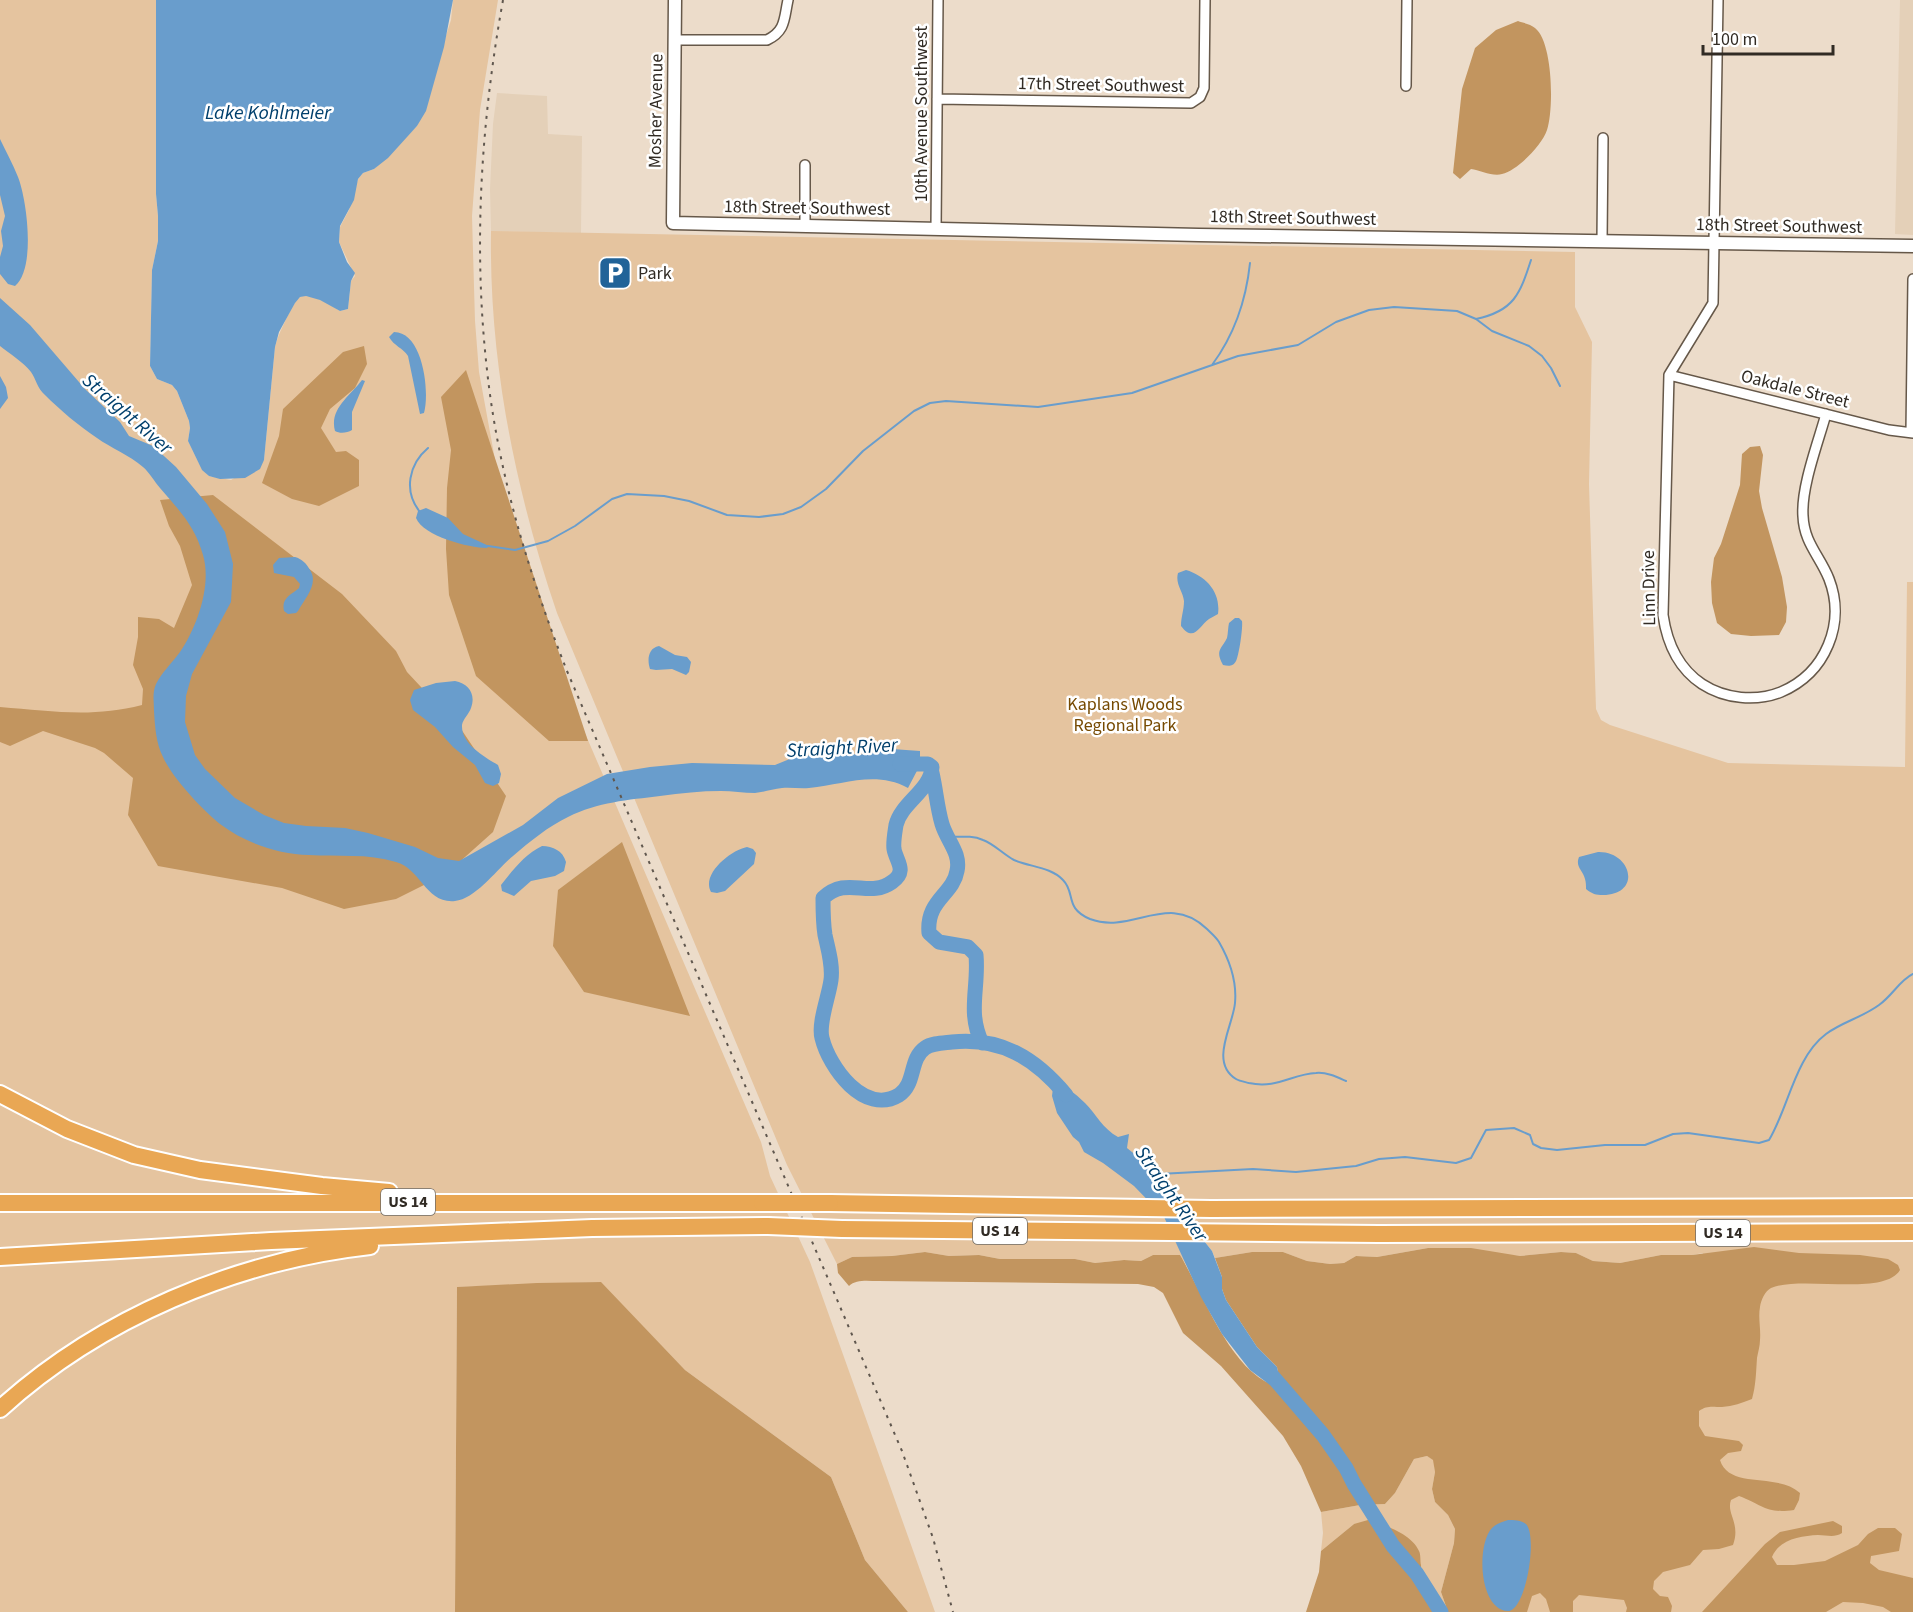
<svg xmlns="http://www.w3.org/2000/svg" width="1913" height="1612" viewBox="0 0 1913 1612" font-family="'Source Sans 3',sans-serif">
<rect width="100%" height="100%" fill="#ecdcca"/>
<path fill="#e4d0b8" d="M1900,0H1913V235L1895,234Z
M497,93L547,96L548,134L582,136L581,233L491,231L490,189L493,124Z"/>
<path fill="#e5c49f" d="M0,0H156V194L158,216V241L152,270L150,366L157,379L172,385L177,391L189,421L190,428L188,441L199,463L209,476L231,480L264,460L275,347C278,335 282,328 287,317C291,311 294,301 300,297C311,292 331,305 340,311L348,309L351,281L355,276L339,242L340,227L349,210L358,179L363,173L374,169L417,126L451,20L453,0H498L480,110L472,216L475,321L479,372L498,476L572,703L761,1142L770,1176L810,1262L935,1612H908L865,1560L831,1477L685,1370L600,1282L457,1287L455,1612H0Z
M491,231L1575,252V307L1592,342L1589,484L1596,709L1601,720L1610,725L1728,763L1905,767L1907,582H1913V1612H1517L1703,1253L1692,1255H1661L1620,1263L1593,1261L1576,1253L1561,1252L1520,1256L1428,1248L1377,1257L1356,1256L1344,1263L1330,1264L1307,1261L1283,1252H1252L1215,1258L1212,1251L1193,1227L1168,1186L1134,1185L1164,1217L1190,1271L1180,1255H1153L1141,1261L1124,1260L1095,1263L1075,1259H1000L979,1255L949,1256L925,1252L892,1256L852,1257L837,1264L787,1165L557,613C515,489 489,362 491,231Z
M1427,1456L1434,1460L1435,1472L1432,1489L1435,1502L1448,1515L1455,1529L1454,1543L1441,1592L1448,1612C1427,1607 1422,1588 1421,1569L1354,1524L1321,1551L1323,1533L1321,1512L1360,1505L1385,1504L1395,1493L1414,1459Z"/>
<path fill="#c2955f" d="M1518,21C1523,23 1531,24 1535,28C1553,42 1554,109 1547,130C1542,145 1518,170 1502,174C1493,177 1480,170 1471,169L1460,179L1453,173L1462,89L1475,48L1496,30Z
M364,346L367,364L355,388L330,409L321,428L336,452L346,451L359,460V486L319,506L292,499L262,483L279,436L283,409L343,352Z
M466,370L588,741H549L476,676L449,595L446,549L447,488L451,450L441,397Z
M1760,446L1763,455L1759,491L1762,508L1782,577L1787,607L1786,622L1779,635L1751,636L1731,634L1717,623L1712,603L1711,582L1714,558L1721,544L1740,485L1742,454L1750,447Z
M213,495L342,594L396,651L407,672L463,732L506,796L493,832L446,874L396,899L344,909L282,888L158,866L128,815L133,778L104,753L95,748L43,731L10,746L0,742V707C51,711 92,718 142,705L143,689L133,665L138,637V617L159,619L174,628L192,585L180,546L169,526L160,500Z
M622,842L690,1016L584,992L553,946L558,890Z
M1754,1247L1799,1253L1860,1255L1888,1259L1898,1265L1900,1270C1884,1297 1801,1275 1771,1288C1765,1291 1761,1300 1760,1307C1758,1318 1761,1329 1760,1340C1760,1346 1758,1352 1757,1358C1756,1372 1756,1385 1752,1399C1742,1403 1733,1406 1722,1407C1713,1407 1707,1405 1699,1411V1426L1705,1436L1739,1441L1743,1445L1741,1451L1728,1453L1720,1460C1729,1490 1778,1472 1800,1493L1799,1500L1794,1510C1766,1514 1763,1505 1739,1496L1731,1500C1726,1514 1741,1523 1733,1545L1719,1549L1703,1550L1690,1565L1663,1572L1654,1581L1653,1589L1660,1596L1668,1597L1672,1606L1671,1612H1626L1627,1608L1624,1600L1579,1595L1573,1601V1612H1550L1546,1599L1540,1593L1532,1596L1527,1612H1448L1441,1592L1454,1543L1455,1529L1448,1515L1435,1502L1432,1489L1435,1472L1433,1460L1427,1456L1414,1459L1395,1493L1385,1504L1360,1505L1321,1512L1301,1466L1283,1436L1221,1366L1183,1333L1163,1293L1154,1287L1138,1284L878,1281C868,1281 856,1279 849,1286L838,1273L837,1264L852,1257L892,1256L925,1252L949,1256L979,1255L1000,1259H1075L1095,1263L1124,1260L1141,1261L1153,1255H1180C1203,1293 1232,1377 1280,1387L1277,1367L1257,1347L1226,1300L1222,1289V1277L1215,1258L1252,1252H1283L1307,1261L1330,1264L1344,1263L1356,1256L1377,1257L1428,1248H1471L1520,1256L1561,1252L1576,1253L1593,1261L1620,1263L1661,1255H1692Z
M601,1282L685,1370L831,1477L865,1560L908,1612H455L457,1287L537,1283Z
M1368,1520C1384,1525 1411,1533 1419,1551C1421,1555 1420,1561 1421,1565C1422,1590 1423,1599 1445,1612H1306L1319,1572L1321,1551L1354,1524Z
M1833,1521L1842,1526V1533C1834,1538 1827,1535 1818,1535C1801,1536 1779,1539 1772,1557L1777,1565H1794L1825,1561L1858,1545L1868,1534L1878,1528H1895L1902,1534L1899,1551L1871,1556L1870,1563L1879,1570L1913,1578V1612H1891L1883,1607L1863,1603L1843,1602L1826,1612H1702L1765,1544L1780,1532Z"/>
<path fill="#699dcc" d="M156,0H453L444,47L426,111L417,126L388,158L374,169L363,173L358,179L354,200L340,226L339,242L347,262L355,273L351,281L348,309L340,311L320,300L306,296L300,297L295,303L279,332L275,347L264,460L260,469L245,478L220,479L209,476L202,470L188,441L190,428L189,421L177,391L172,385L157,379L150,366L152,270L158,241V216L156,194Z
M0,139C6,152 13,164 18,177C27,200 36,269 15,286L8,284L0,274V257L3,246L1,231L5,216L0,195Z
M0,298L30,325L85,389L120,422L129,436L153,446L176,467L207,504L225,532L233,564L231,602L192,674L186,696L185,722L195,755L205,769L235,798L264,815L284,823L306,826L345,828L368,833L415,847L438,858L459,861L523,825L558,798L607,774L650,767L692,763L775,765L797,756L818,755L835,750L858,755L892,749L920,751V765L908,788C875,770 843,785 809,788C800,789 791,787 782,788C773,789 764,792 755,793C744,793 732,791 721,791C701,791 681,793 660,796C628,800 598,802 568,817C549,826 529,842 513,856C497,869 476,899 455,901C426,904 421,869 396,862C367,853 338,857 309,855C278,854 245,843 220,824C202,809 173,779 163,757C156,743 155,727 154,711C154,702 152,693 156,684C162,672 172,663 180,652C197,627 212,585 203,555C195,526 179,510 160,488C154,481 149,472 143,467C129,455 111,448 97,438C79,426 60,410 45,395C37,388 36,379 31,372C23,362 10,354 0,346Z
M394,332C423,332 430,392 424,413L420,414L408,356C403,348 394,346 389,337Z
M0,376L6,387L8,398L0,409Z
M362,380L365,381L352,412V430C347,433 340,434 335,431C329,409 350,396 362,380Z
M426,508L448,518L463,534L489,546L487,548C469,548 423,536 416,518L418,511Z
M295,557C302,559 306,563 310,570C319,584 305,598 298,611L296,613L288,614L284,611C281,598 291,595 299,588L300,584L294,577L274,573L273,565L279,558Z
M1186,570C1206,576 1221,592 1218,614C1215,616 1212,617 1209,619C1199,626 1194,643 1181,626C1181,617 1184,610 1184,601C1183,591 1175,584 1178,573Z
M1235,618H1239L1242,621C1243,628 1239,655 1236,661C1233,667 1228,666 1223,665C1215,650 1221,650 1227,638C1228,634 1228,627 1229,623Z
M659,646L675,655L687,657L691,662L689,672L686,675L672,669L656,670L650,669C647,660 648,648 659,646Z
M455,681C469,684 476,694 471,708C469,714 463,719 462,725C461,744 485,757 498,765L501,774L499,783L493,786L485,783L475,765L453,747L435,727L413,710L410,700L414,690L436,683Z
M542,846C553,846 563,851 566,862L564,871L555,876L531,881L514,896L502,891L501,885C512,871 525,854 542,846Z
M747,847L753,849L756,853L754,864L725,891L717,893L711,892C701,874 731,850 747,847Z
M1598,852C1631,851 1643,894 1603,895C1596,895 1592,894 1586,889C1586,886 1586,882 1585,879C1583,870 1575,867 1579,857Z
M1054,1080C1065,1086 1075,1093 1085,1103C1096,1114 1103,1129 1118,1137L1129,1134L1127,1148L1159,1174L1174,1193L1193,1227L1212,1251L1222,1277V1289L1226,1300L1257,1347L1277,1367L1281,1388L1270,1385L1250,1370L1222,1334L1201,1297L1164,1217L1134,1186L1103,1163L1084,1152L1079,1142L1073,1137L1057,1113L1052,1096Z
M1508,1520C1514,1520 1521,1520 1526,1524C1538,1536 1526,1611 1508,1611C1479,1610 1476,1545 1492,1528C1497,1523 1502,1522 1508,1520Z"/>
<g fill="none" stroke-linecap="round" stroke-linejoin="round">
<path stroke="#699dcc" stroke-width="2" d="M1476,319C1514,311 1520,294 1531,260
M1212,365C1235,334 1246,301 1250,263
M420,512C403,491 409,464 428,448
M488,546L515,550L548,541L575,526L612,499L627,494L664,496L689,501L727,515L759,517L783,514L801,507L826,489L863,451L914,411L930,403L946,401L1038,407L1132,393L1238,356L1298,345L1336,322L1369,310L1394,307L1457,311L1476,319L1492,331L1529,346L1542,356L1551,368L1560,386
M947,837C960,837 972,835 983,840C994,844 1003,854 1014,860C1030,867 1051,867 1063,880C1076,893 1064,908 1090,919C1132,935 1168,891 1207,929C1211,933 1216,937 1219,942C1230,961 1237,981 1235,1003C1233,1026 1209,1062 1236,1079C1239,1081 1245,1082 1249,1083C1277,1089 1292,1074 1316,1073C1327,1072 1337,1077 1346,1081
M1159,1174L1253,1169L1296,1172L1356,1166L1379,1159L1405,1157L1456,1163L1471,1158L1486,1130L1514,1128L1530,1135L1533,1144L1541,1148L1557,1150L1605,1145H1645L1673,1134L1688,1133L1759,1143L1769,1140C1788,1109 1795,1057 1826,1034C1842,1022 1863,1017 1879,1005C1892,996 1900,980 1913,974"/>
<path stroke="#699dcc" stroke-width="15" d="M900,764H928L932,767C931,790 901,803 896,825C895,832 893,842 894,849C896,861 908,871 892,882C868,899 848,875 823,898C823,910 823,923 825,935C828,949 833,965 831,980C829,996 818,1023 822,1038C829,1067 864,1116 899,1095C916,1084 909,1059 925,1048C932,1043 943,1043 952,1042C1001,1037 1035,1058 1066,1095
M932,773C936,790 937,807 942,824C947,841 961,853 957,871C953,895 926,900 929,933L939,942L968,947L976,955C979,988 967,1012 982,1043
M1267,1370L1323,1435L1346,1468L1354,1484L1393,1546L1417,1574L1441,1612"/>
<g stroke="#665849" stroke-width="12">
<path id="minor" d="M1718,0L1713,303L1669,375L1663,615C1667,643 1678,668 1702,684C1725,699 1756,702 1781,692C1826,673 1846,623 1829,579C1820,556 1804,543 1803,516C1801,487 1818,443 1826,414
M675,40H767C786,31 784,18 788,0
M1406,86L1407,0
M937,99L1191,103L1200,97L1204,88L1205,0
M805,226V165
M936,229L938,0
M1602,241L1603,138
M1669,375L1889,430L1913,433
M1911,432L1913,279"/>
</g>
<g stroke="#665849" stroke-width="15">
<path id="tertiary" d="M675,0L673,223L1199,235L1913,246"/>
</g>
<g stroke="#fff" stroke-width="20">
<path id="motorway" d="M0,1094L67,1129L134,1155L200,1170L322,1186L389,1192
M0,1203H762
M830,1203L1211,1209L1913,1207
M842,1229L1379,1234L1913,1232
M0,1257L271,1241L592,1228L768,1226
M0,1409C100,1318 236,1261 370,1246"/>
</g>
<use href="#minor" stroke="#fff" stroke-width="9"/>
<use href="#tertiary" stroke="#fff" stroke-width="12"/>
<use href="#motorway" stroke="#e9a754" stroke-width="16"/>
<path stroke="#60574e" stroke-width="2" stroke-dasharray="3 6" stroke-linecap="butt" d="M503,0C481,122 473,246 487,370C498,473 529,575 567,671L902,1451L933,1538L953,1612"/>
<g stroke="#fff" stroke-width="20" stroke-linecap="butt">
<path id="motorway-bridge" d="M762,1203H830
M768,1226L842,1229"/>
</g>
<use href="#motorway-bridge" stroke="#e9a754" stroke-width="16"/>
</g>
<defs>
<g id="parking-square" transform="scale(1.725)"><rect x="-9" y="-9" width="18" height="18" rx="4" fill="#216398" stroke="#fff"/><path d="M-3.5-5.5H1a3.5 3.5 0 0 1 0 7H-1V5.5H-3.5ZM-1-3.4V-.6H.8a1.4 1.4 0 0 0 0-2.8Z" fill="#fff"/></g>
</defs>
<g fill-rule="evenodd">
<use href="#parking-square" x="615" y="273"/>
</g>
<g text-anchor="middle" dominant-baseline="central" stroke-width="5" stroke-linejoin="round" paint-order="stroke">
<g fill="#fff" stroke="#6f6b66" stroke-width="1.5">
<rect x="381" y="1189" width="54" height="26" rx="4.5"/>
<rect x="973" y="1218" width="54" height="26" rx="4.5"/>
<rect x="1696" y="1220" width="54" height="26" rx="4.5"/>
</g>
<g font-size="16" font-weight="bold" fill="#312b24">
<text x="408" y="1202">US 14</text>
<text x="1000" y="1231">US 14</text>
<text x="1723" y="1233">US 14</text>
</g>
<g font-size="18" fill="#312b24" stroke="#fff">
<text transform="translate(1101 85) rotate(1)">17th Street Southwest</text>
<text transform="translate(656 111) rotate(-89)">Mosher Avenue</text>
<text transform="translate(921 114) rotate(-90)">10th Avenue Southwest</text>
<text transform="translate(807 208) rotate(1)">18th Street Southwest</text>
<text transform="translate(1293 218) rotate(1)">18th Street Southwest</text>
<text transform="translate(1779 226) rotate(1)">18th Street Southwest</text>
<text transform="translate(1795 389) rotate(14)">Oakdale Street</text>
<text transform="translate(1649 588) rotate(-91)">Linn Drive</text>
</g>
<g font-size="18" fill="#312b24" stroke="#fff" text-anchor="start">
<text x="638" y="273">Park</text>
</g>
<g font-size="18" fill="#764a02" stroke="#fff">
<text x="1125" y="704">Kaplans Woods<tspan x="1125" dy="21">Regional Park</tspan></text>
</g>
<g font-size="20" font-style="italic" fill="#003f6c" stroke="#fff">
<text x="268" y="113">Lake Kohlmeier</text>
<text transform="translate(127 414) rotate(41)">Straight River</text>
<text transform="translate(842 748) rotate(-3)">Straight River</text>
<text transform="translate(1171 1194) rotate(55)">Straight River</text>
</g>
</g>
<path d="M1703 45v9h130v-9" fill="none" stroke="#312b24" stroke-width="3"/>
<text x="1712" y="45" font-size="18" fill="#312b24" stroke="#ffffff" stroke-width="4.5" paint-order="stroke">100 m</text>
</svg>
